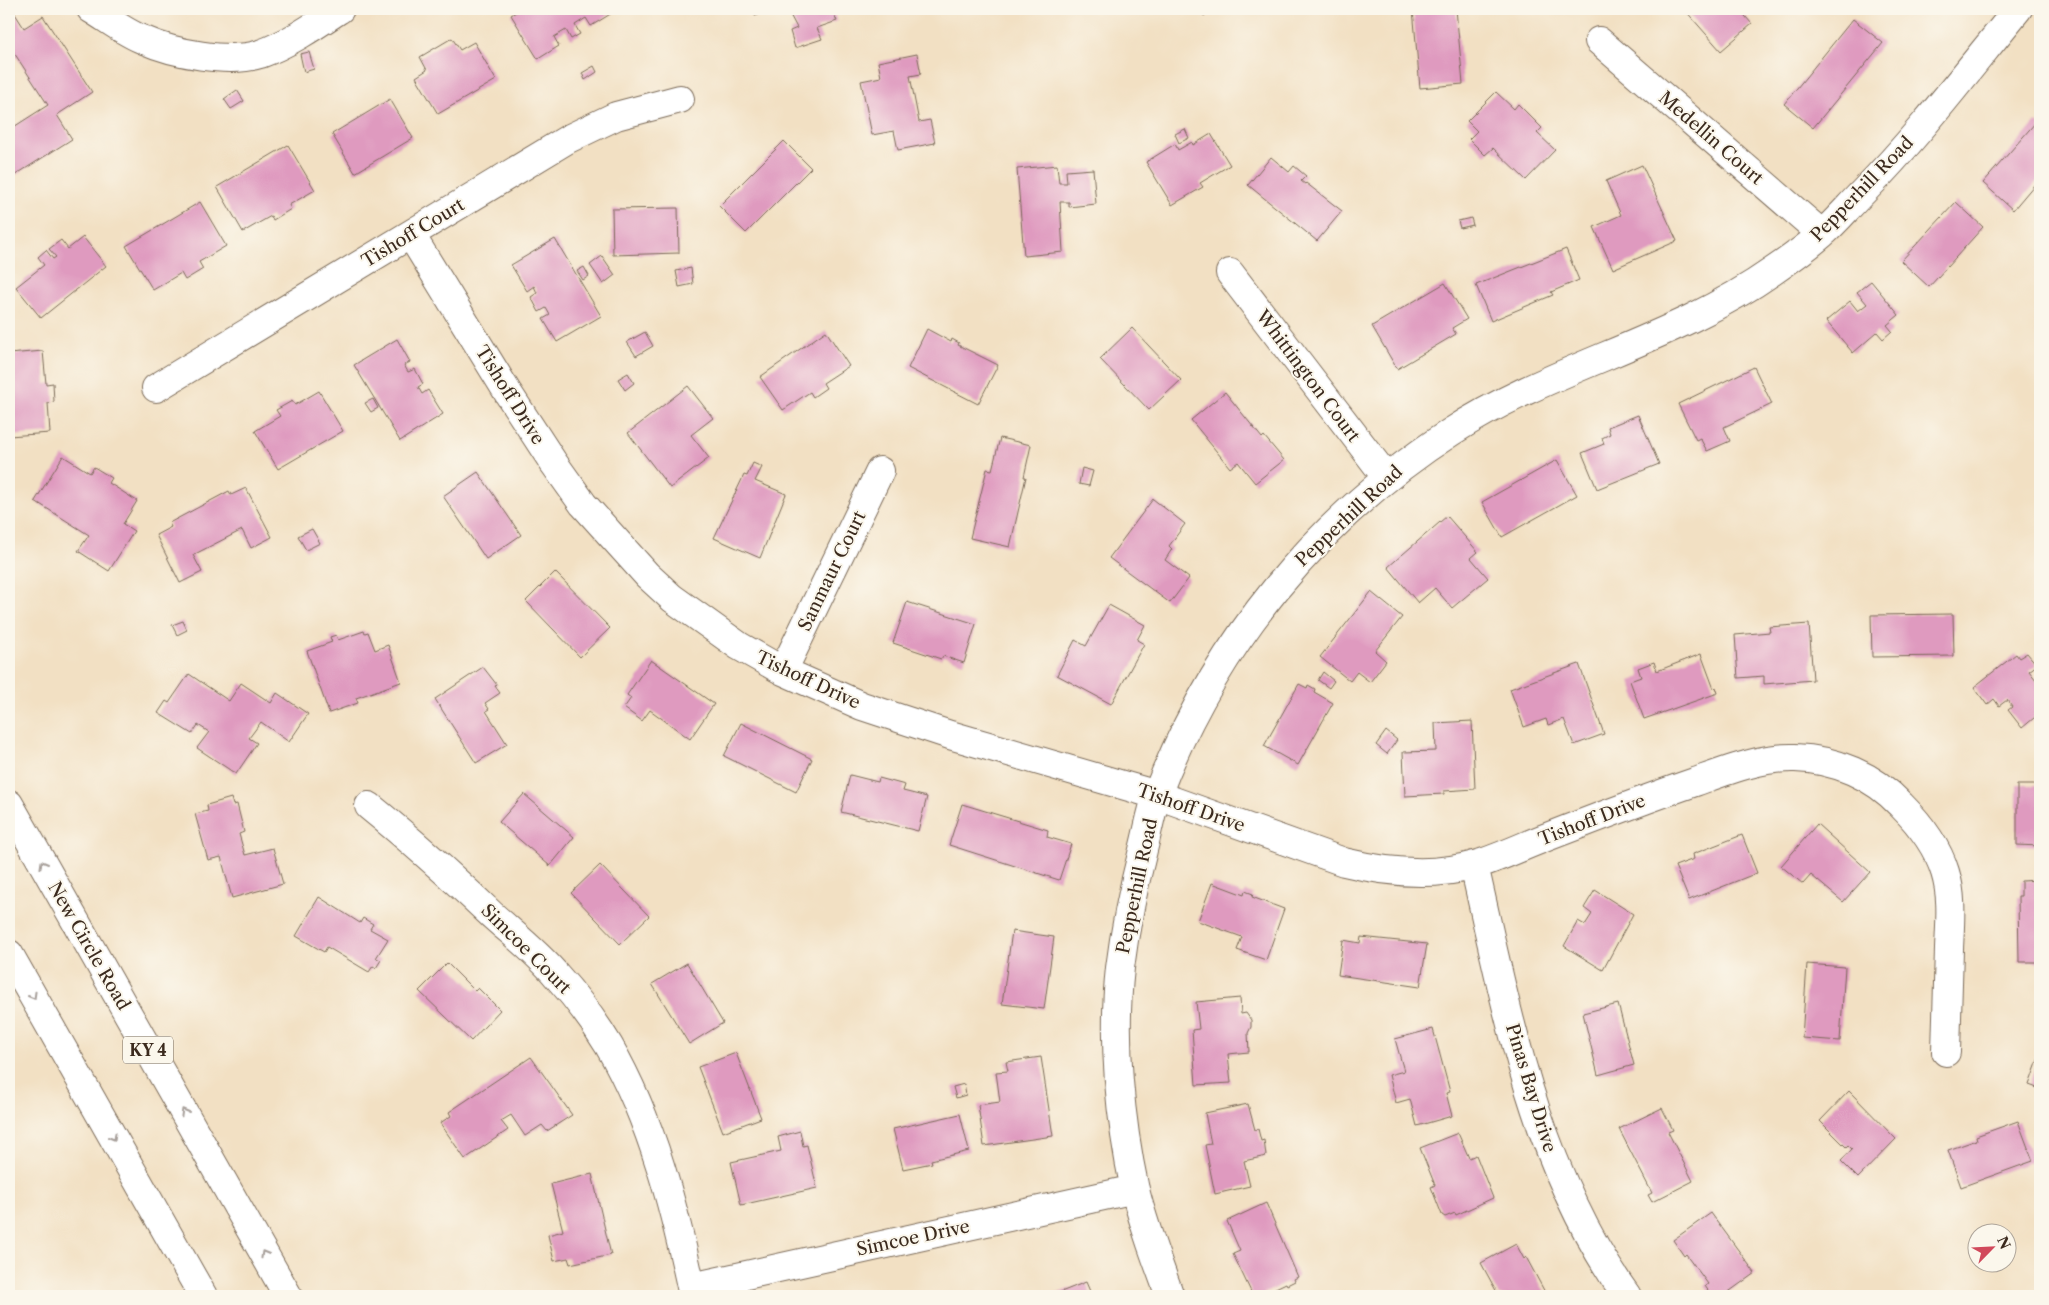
<svg xmlns="http://www.w3.org/2000/svg" width="2049" height="1305" viewBox="0 0 2049 1305" font-family="'Libre Caslon Text',serif">
<rect width="100%" height="100%" fill="#fbf7ec"/>
<filter id="ink" filterUnits="userSpaceOnUse"><feTurbulence type="fractalNoise" baseFrequency=".02" numOctaves="2"/><feDisplacementMap in="SourceGraphic" scale="10" xChannelSelector="R" yChannelSelector="G"/><feConvolveMatrix kernelMatrix="1 2 1 2 8 2 1 2 1" color-interpolation-filters="sRGB"/></filter>
<filter id="wash" filterUnits="userSpaceOnUse"><feTurbulence type="fractalNoise" baseFrequency=".0096" numOctaves="4" result="noise"/><feDisplacementMap in="SourceGraphic" scale="20" xChannelSelector="R" yChannelSelector="G"/><feGaussianBlur stdDeviation="1.12" result="paint"/><feColorMatrix in="noise" values="0 0 0 0 0 0 0 0 0 0 0 0 0 0 0 0 0 1.4 0 .05"/><feComposite in="paint" operator="in"/></filter>
<g filter="url(#wash)">
<rect width="100%" height="100%" fill="#f2e0c3"/>
<g id="blocks">
<path fill="#df9abf" d="M9,9H12L24,28L43,16L92,92L57,115L72,139L9,179V130L48,105L9,45Z
M521,9H609L612,13L591,26L586,18L575,25L580,34L571,39L566,30L554,37L559,46L538,59L511,15Z
M753,9H775L755,16Z
M787,9H832L837,21L817,28L822,39L795,48L790,31L797,28Z
M1199,9H1212L1204,16Z
M1413,9H1456L1463,84L1420,88Z
M1684,9H1739L1752,24L1721,51Z
M1909,9H1923L1917,15Z
M1853,19L1883,43L1813,128L1784,104Z
M452,38L460,50L474,42L496,80L438,114L416,77L427,70L420,57Z
M309,52L314,69L304,72L300,54Z
M917,54L921,74L910,76L919,122L930,120L935,143L898,150L894,131L872,135L861,81L881,77L878,62Z
M594,66L597,72L585,80L582,73Z
M237,90L244,101L231,109L224,99Z
M1496,92L1514,109L1518,104L1542,128L1537,133L1555,150L1526,180L1493,148L1485,155L1469,139L1477,131L1467,121Z
M390,99L413,138L355,173L332,134Z
M2036,122L2040,125V178L2013,210L1983,183Z
M1185,129L1189,138L1179,143L1175,134Z
M1211,134L1230,165L1200,183L1203,187L1172,205L1146,162L1175,144L1178,150L1192,142L1193,145Z
M784,141L811,168L746,233L719,206Z
M288,145L315,190L289,205L291,209L273,220L271,216L243,232L217,187Z
M1271,157L1289,172L1294,166L1306,176L1301,181L1305,184L1306,183L1342,211L1317,241L1248,185Z
M1057,165L1059,183H1067L1066,171L1093,169L1096,204L1069,207V202H1060L1063,252L1024,256L1017,169Z
M1642,165L1677,241L1613,269L1594,227L1621,215L1606,181Z
M200,202L226,246L199,262L203,269L185,280L181,273L153,290L126,246Z
M1956,202L1983,227L1929,287L1901,261Z
M678,208L679,253L613,255L612,209Z
M1471,218L1473,225L1460,228L1458,221Z
M83,237L106,266L41,318L16,287L44,265L38,257L46,250L53,259L56,257L49,249L61,240L68,249Z
M555,239L601,316L557,342L543,319L550,315L546,308L539,312L531,297L537,293L534,286L527,291L511,265Z
M1566,249L1579,280L1551,292L1553,295L1491,321L1476,285Z
M602,256L615,275L603,284L590,265Z
M584,267L589,276L583,280L577,271Z
M691,268L693,284L679,287L676,271Z
M1871,281L1899,315L1887,325L1892,331L1883,339L1877,332L1853,353L1826,321L1850,301L1858,311L1867,304L1857,292Z
M1445,283L1467,319L1452,328L1456,334L1397,369L1372,326Z
M1132,328L1181,380L1149,410L1100,359Z
M927,329L951,342L952,339L959,343L958,345L998,365L978,404L908,368Z
M826,331L849,366L823,383L826,388L813,397L810,392L783,410L760,377Z
M645,332L653,346L636,356L627,342Z
M397,339L410,362L404,365L408,372L415,369L423,384L418,387L422,394L428,390L443,414L400,441L354,365Z
M43,351L46,384L53,383L54,402L48,403L50,433L9,436V354Z
M1754,367L1772,404L1724,427L1730,441L1707,451L1700,438L1696,440L1678,404Z
M628,373L634,383L625,390L618,379Z
M688,386L713,418L691,435L709,458L670,488L628,433Z
M319,391L343,431L278,469L255,431L280,416L276,410L292,401L295,405Z
M1225,392L1262,438L1264,436L1284,460L1255,483L1238,462L1230,468L1191,420Z
M373,399L378,408L371,412L365,403Z
M1638,415L1659,464L1597,489L1582,453L1604,444L1602,438L1610,434L1608,427Z
M1000,438L1031,445L1024,477H1026L1010,547L970,538L987,469L992,470Z
M63,456L90,473L94,467L112,478L109,483L137,501L123,524L134,531L109,571L78,551L89,535L35,501Z
M1557,460L1577,495L1502,537L1482,502Z
M753,463L762,467L755,481L786,494L760,558L714,538L744,475L747,476Z
M1082,468L1093,471L1089,486L1079,484Z
M478,472L521,535L486,559L443,496Z
M246,488L272,537L251,548L242,530L193,555L202,572L180,583L156,535L171,527L169,523L229,491L231,495Z
M1153,499L1185,524L1169,546L1172,549L1165,560L1189,578L1170,603L1109,558Z
M1447,516L1478,552L1471,558L1488,578L1452,608L1435,588L1418,603L1388,567Z
M312,529L320,543L306,550L298,536Z
M555,572L610,628L580,657L526,601Z
M1371,592L1402,617L1375,651L1386,661L1370,682L1357,672L1350,681L1320,657Z
M907,602L976,624L964,663L943,656L941,659L893,643Z
M1109,605L1145,625L1137,640L1144,644L1111,704L1057,675L1075,640L1086,646Z
M1953,614L1954,656L1872,657L1871,615Z
M183,621L187,630L177,635L172,625Z
M1809,624L1813,680L1764,684V676L1738,678L1735,635L1770,632L1769,627Z
M364,631L365,633L368,632L375,650L388,645L401,682L356,698L358,703L329,713L307,651L332,642L330,637L336,635L338,640Z
M2027,653L2037,665L2029,671L2040,685V713L2022,728L2008,710L2012,707L2007,700L1999,706L1994,699L1987,705L1974,687L2016,654L2019,658Z
M1701,654L1714,689L1716,687L1718,693L1644,719L1630,681L1641,677L1638,668L1654,662L1657,671Z
M651,660L714,704L690,739L650,710L642,721L624,708L631,698L627,695Z
M1579,664L1604,734L1574,745L1564,719L1548,725L1546,719L1524,727L1510,689Z
M483,667L497,685L495,686L500,693L485,703L489,709L486,711L507,744L476,763L435,699Z
M1323,672L1334,681L1329,688L1318,680Z
M189,674L229,701L241,683L271,703L277,693L308,714L289,742L261,722L249,738L257,743L236,774L197,748L209,732L198,725L192,734L158,713L166,701L169,703Z
M1299,684L1307,688L1308,685L1315,689L1314,692L1333,703L1298,765L1264,746Z
M1472,721L1475,789L1444,791V794L1405,796L1403,752L1436,751L1435,723Z
M741,723L812,759L796,792L724,756Z
M1386,731L1397,740L1387,754L1376,745Z
M850,775L878,782L879,778L905,785L903,791L927,797L918,831L841,812Z
M2017,785H2040V846L2017,845Z
M524,794L574,837L550,866L499,822Z
M231,798L233,805L237,804L244,832L239,834L245,855L273,848L283,884L232,898L221,857L208,860L195,814L208,811L207,805Z
M962,804L1048,830L1047,837L1071,844L1059,880L949,845Z
M1817,824L1870,872L1843,902L1811,875L1803,884L1781,866Z
M1742,835L1757,873L1689,900L1675,866L1694,859L1693,854Z
M600,865L649,916L620,944L571,893Z
M2040,880V962H2019L2018,896H2021V881Z
M1212,883L1244,895L1245,891L1253,894L1252,897L1284,909L1266,960L1237,950L1242,937L1198,921Z
M1595,890L1633,914L1603,970L1564,946L1578,921L1585,925L1592,914L1584,908Z
M319,897L360,923L363,918L373,924L370,929L388,939L376,958L381,960L376,968L373,966L369,972L327,947L324,952L296,936Z
M1012,931L1054,937L1044,1009L1002,1004Z
M1361,937L1427,944L1420,987L1338,975L1343,940L1360,943Z
M447,963L475,991L478,988L500,1010L471,1041L419,991Z
M687,963L723,1023L689,1044L652,984Z
M1807,964L1845,967L1840,1041L1802,1038Z
M1240,998L1241,1014L1246,1013L1251,1020V1027L1248,1033L1249,1052L1228,1054L1231,1083L1196,1085L1192,1030L1199,1029L1196,1002Z
M1618,1004L1634,1065L1598,1075L1583,1013Z
M1433,1029L1450,1092L1446,1093L1452,1116L1417,1126L1410,1099L1396,1103L1389,1075L1404,1071L1395,1039Z
M736,1053L761,1118L723,1132L698,1067Z
M2040,1055V1089L2029,1085Z
M531,1057L572,1115L547,1131L542,1125L525,1136L511,1115L501,1121L508,1130L465,1159L440,1123L451,1116L449,1112Z
M1041,1057L1053,1136L984,1146L978,1105L1000,1102L996,1072L1008,1071L1006,1062Z
M964,1084L966,1095L956,1098L953,1087Z
M1849,1091L1896,1139L1858,1178L1841,1161L1852,1149L1848,1145L1846,1147L1820,1121Z
M1248,1104L1255,1130L1258,1129L1261,1141L1264,1140L1266,1156L1244,1161L1250,1186L1215,1194L1205,1145L1211,1144L1205,1113Z
M1662,1108L1673,1130L1668,1132L1693,1181L1652,1202L1648,1195L1652,1193L1619,1129Z
M960,1114L969,1151L931,1160L932,1163L903,1169L893,1129Z
M2018,1121L2033,1161L1961,1187L1948,1150L1977,1140L1976,1136Z
M800,1131L803,1146L807,1145L817,1188L741,1205L731,1162L781,1151L778,1137Z
M1458,1133L1469,1158L1476,1155L1493,1198L1456,1215L1455,1213L1445,1217L1442,1215L1431,1187L1435,1185L1420,1148Z
M592,1174L611,1255L570,1264L568,1258L554,1261L548,1235L563,1231L551,1184Z
M1266,1203L1298,1277L1294,1279L1295,1281L1287,1285L1286,1283L1259,1296H1253L1233,1254L1240,1251L1227,1221Z
M1711,1213L1755,1273L1723,1296H1712L1705,1286L1708,1284L1686,1254L1684,1256L1673,1240Z
M1516,1244L1524,1259L1526,1257L1547,1296H1499L1481,1263Z
M1086,1282L1092,1296H1051Z
M975,1292L976,1296H958Z"/>
</g>
</g>
<g filter="url(#ink)">
<use href="#blocks" fill-opacity="0" stroke="#7b6a58" stroke-width="1"/>
<g fill="none" stroke-linecap="round" stroke-linejoin="round">
<g stroke="#7b6a58" stroke-width="30">
<path id="street" d="M91,9C108,19 125,33 144,40C173,53 229,64 260,54C288,44 316,25 340,9
M1599,41L1822,234
M411,235L508,393L553,462L583,504L647,575L672,598L739,646L783,671L862,706L950,735L1157,795L1344,862C1385,872 1433,877 1475,865C1499,858 1523,846 1547,837C1596,818 1645,799 1695,782C1726,771 1761,757 1795,758C1835,759 1874,776 1901,805C1920,824 1937,846 1945,872C1953,897 1950,923 1949,949C1948,983 1947,1017 1946,1052
M1230,273L1387,478
M156,388L568,139L616,116L680,99
M783,671L880,471
M369,806C411,840 451,876 491,914C513,934 538,953 557,976C576,997 594,1021 609,1046C653,1122 675,1211 693,1296
M1474,865C1508,1015 1536,1169 1627,1296
M692,1287L1135,1189
M1170,1296C1157,1261 1144,1226 1135,1190C1120,1121 1112,1039 1120,968C1125,928 1133,889 1143,850C1148,831 1151,811 1158,792C1215,644 1318,518 1451,432C1552,366 1674,341 1773,271C1789,260 1806,248 1821,235C1836,222 1849,206 1863,192C1919,135 1968,70 2018,9"/>
</g>
<g stroke="#7b6a58" stroke-width="30">
<path id="highway" d="M9,804L288,1296
M9,954L203,1296"/>
</g>
<use href="#street" stroke="#fff" stroke-width="28"/>
<use href="#highway" stroke="#fff" stroke-width="28"/>
</g>
<defs><path id="oneway-chevron" d="M-2-3.5L2.5 0L-2 3.5" fill="none" stroke-width="1.6" stroke-linecap="round" stroke-linejoin="round" transform="scale(1.25)"/></defs>
<g stroke="#a79f9a">
<use href="#oneway-chevron" transform="translate(43 864) rotate(-120)"/>
<use href="#oneway-chevron" transform="translate(33 996) rotate(60)"/>
<use href="#oneway-chevron" transform="translate(184 1112) rotate(-120)"/>
<use href="#oneway-chevron" transform="translate(113 1137) rotate(60)"/>
<use href="#oneway-chevron" transform="translate(264 1254) rotate(-120)"/>
</g>
</g>
<g text-anchor="middle" dominant-baseline="central" stroke-width="4" stroke-linejoin="round" paint-order="stroke">
<rect fill="#fbf7ec" stroke="#75685c" stroke-width="1" x="123" y="1036.5" width="50" height="27" rx="4"/>
<g font-size="16" font-weight="bold" fill="#3b2a1e">
<text x="148" y="1050">KY 4</text>
</g>
<g font-size="18" fill="#3b2a1e" stroke="#fbf7ec">
<text transform="translate(1711 138) rotate(41)">Medellin Court</text>
<text transform="translate(1862 189) rotate(-46)">Pepperhill Road</text>
<text transform="translate(413 233) rotate(-31)">Tishoff Court</text>
<text transform="translate(1308 376) rotate(53)">Whittington Court</text>
<text transform="translate(510 395) rotate(58)">Tishoff Drive</text>
<text transform="translate(1349 516) rotate(-43)">Pepperhill Road</text>
<text transform="translate(832 571) rotate(-64)">Sanmaur Court</text>
<text transform="translate(808 680) rotate(25)">Tishoff Drive</text>
<text transform="translate(1191 808) rotate(19)">Tishoff Drive</text>
<text transform="translate(1592 820) rotate(-21)">Tishoff Drive</text>
<text transform="translate(1137 886) rotate(-78)">Pepperhill Road</text>
<text transform="translate(89 946) rotate(60)">New Circle Road</text>
<text transform="translate(526 949) rotate(45)">Simcoe Court</text>
<text transform="translate(1531 1088) rotate(73)">Pinas Bay Drive</text>
<text transform="translate(913 1238) rotate(-12)">Simcoe Drive</text>
</g>
</g>
<rect width="2049" height="1305" fill="none" stroke="#fbf7ec" stroke-width="30"/>
<g transform="translate(1992 1248) rotate(66)"><circle r="24" fill="#fbf7ec" stroke="#aea59a"/>
<path d="M0-4L9 19L0 12L-9 19Z" fill="#d1495b"/>
<text y="-8" font-size="14" font-weight="bold" text-anchor="middle" fill="#3b2a1e">N</text>
</g>
</svg>
